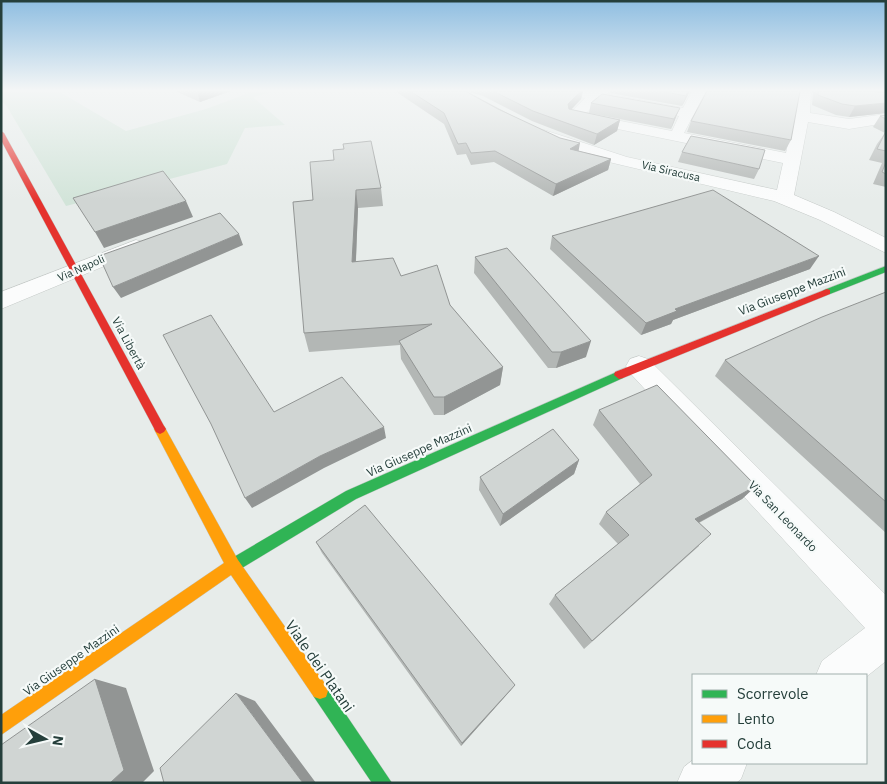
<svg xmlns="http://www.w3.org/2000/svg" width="887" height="784" viewBox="0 0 887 784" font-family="'IBM Plex Sans',sans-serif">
<rect width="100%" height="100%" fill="#e7ecea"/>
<path fill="#d2e4d9" d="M1,91H58L126,131L206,109L254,91H275L253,97L285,125L245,128L227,164L66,206L6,105L1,101Z"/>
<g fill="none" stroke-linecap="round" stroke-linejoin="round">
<g stroke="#c4c9c7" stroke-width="1">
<path id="street" d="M561,91H609L607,94L683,108L692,91H706L684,133L786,153L799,91H809L811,93L810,113L849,119L886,114V123L849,129L808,122L794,195L834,212L886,238V253L820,220L774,201L592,158L538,138L536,135L538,132L544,130L627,157L777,190L783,163L569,119L567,116L585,98L563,94ZM599,101L679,116L672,131L585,114Z
M136,240L143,242L146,246L143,250L1,309V292Z
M639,356L648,359L886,595V661L866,677L816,675L822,661L865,628L630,373L626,366L630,359Z
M693,760V763H747L741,779L736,783H677L684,767Z"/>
</g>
<g stroke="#c3c9c7" stroke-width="1">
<path id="fast" d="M886,266V272L830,294H824L822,292L824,290Z
M619,371L623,372L624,375L623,378L356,499L237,571L232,573L227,571L225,566L227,561L346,491Z
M320,683L326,685L392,783H372L314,697L312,691L314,685Z"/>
</g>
<g stroke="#c3c9c7" stroke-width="1">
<path id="slow" d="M160,424L164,426L238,560L326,685L328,691L326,697L320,699L314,697L231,575L1,735V715L224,563L154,429L156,426Z"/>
</g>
<g stroke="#c3c9c7" stroke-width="1">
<path id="jam" d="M1,131L4,133L164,426L166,429L164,432L160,434L156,432L1,140Z
M827,289L830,290V294L623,378L619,379L614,375L615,372Z"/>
</g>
<use href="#street" fill="#fbfcfc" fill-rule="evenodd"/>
<use href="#fast" fill="#30b455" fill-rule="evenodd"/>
<use href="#slow" fill="#ff9f0a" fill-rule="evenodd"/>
<use href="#jam" fill="#e5322d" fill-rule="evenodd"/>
</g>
<path fill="#b3b7b5" d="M175,91H231L200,102Z
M395,91H583L581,99L571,110L620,120L617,131L594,145L532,121L483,96L466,91L579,151L611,159L608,170L553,196L494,162L471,165L466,154L457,155L444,124Z
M610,91H690L682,106L610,93Z
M811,91H869L885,93L871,91H886V113L849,117L836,115L812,105L813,93Z
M591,103L676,117L671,129L589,113Z
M886,115V187L873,184L882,163L869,160L877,144L885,133L873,127L880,116Z
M691,121L791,140L785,151L687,132Z
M682,152L759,169L754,179L678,162Z
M334,160L381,188L383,206L358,208L356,261L401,276L450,305L503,367L500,385L444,415H434L401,359L400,345L309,352L304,333L313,200Z
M552,236L810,269L673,320L671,324L641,335L550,249Z
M475,257L586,357L556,368H548L474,273Z
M886,292V533L715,376L725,360Z
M599,410L756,486L742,499L699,523V546L584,649L549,604L555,595L618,544L599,524L606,512L640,484L593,425Z
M579,460L574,474L500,526L479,490L480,477Z
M316,542L511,690L461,746L322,553Z"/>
<path fill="#929594" d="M197,91H231L200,102Z
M581,91H583L581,99L566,115L568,104Z
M688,91H690L682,106Z
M886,103V113L849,117L855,106Z
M680,108L676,117L671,129L674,119Z
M620,120L617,131L594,145L597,134Z
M580,143L578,154L570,149Z
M611,159L608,170L553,196L556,184Z
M356,190L358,208L355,280L352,262Z
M186,201L193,217L104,248L95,232Z
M239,234L243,245L121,298L113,287Z
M819,256L810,269L673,320L671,324L641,335L646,323L675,309Z
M591,341L586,357L556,368L561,352Z
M503,367L500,385L444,415V397Z
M384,427L386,438L324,468L252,508L245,498L320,456Z
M579,460L574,474L500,526L503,514Z
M756,486L742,499L683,531L695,519Z
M95,679L126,688L154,771L142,783H110Z
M515,685L511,690L461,746L462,743Z
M236,693L255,701L316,783H303Z"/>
<path fill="#d0d5d3" stroke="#929594" d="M410,91H465L498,109L560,138L580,143L570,149L611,159L556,184L495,151L471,153L466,143L458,144L444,113Z
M493,91H581L568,104L569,109L620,120L597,134L533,111Z
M660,91H688L686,96Z
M707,91H800L791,140L691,121Z
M818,91H869L886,93V103L855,106L842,104L818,95Z
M602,94L680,108L674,119L591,103Z
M886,115V119L880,116Z
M885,133H886V151L877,149Z
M691,136L765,150L759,169L682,152Z
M371,141L381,188L356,190L352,262L393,258L401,276L437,265L450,305L503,367L444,397H434L399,341L432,324L304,333L293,202L313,200L310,162L334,160L333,150L344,149L343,144Z
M886,162V174L882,172Z
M163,171L186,201L95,232L73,198Z
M713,190L819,256L675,309L677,311L646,323L552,236Z
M220,213L239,234L113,287L99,256Z
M507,248L591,341L561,352H552L475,257Z
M886,292V502L725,360L822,317Z
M211,315L274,412L342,377L384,427L320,456L245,498L211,424L163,335Z
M657,385L756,486L695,519L711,534L592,641L555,595L629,535L606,512L652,475L599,410Z
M553,429L579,460L503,514L480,477Z
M365,505L515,685L462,743L316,542Z
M95,679L124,770L110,783H1V745Z
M236,693L303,783H164L160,768Z"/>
<linearGradient id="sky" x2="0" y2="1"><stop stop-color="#8fbee1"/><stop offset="0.45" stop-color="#f4f6f6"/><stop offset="1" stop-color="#f4f6f6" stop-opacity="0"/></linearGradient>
<rect width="887" height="201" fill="url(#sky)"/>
<g text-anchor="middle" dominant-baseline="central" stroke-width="4.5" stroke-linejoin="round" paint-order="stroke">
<g font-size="11" fill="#253f3b" stroke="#f6faf9">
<text transform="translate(671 171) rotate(13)">Via Siracusa</text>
<text transform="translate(81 268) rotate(-24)">Via Napoli</text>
</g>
<g font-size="12" fill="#253f3b" stroke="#f6faf9">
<text transform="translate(792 291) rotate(-21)">Via Giuseppe Mazzini</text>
<text transform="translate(129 343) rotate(62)">Via Libertà</text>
<text transform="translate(419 450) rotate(-24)">Via Giuseppe Mazzini</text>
<text transform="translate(783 516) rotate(46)">Via San Leonardo</text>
<text transform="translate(71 660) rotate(-35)">Via Giuseppe Mazzini</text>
</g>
<g font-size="15" fill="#253f3b" stroke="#f6faf9">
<text transform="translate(320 666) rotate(55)">Viale dei Platani</text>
</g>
</g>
<rect width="887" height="784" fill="none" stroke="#253f3b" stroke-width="5"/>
<rect x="692" y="674" width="175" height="90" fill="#f6faf9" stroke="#a2afad"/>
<rect x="702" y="690" width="25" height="8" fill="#30b455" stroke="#a2afad"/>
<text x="737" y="699" font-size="15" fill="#253f3b">Scorrevole</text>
<rect x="702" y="715" width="25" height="8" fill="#ff9f0a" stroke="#a2afad"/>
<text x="737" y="724" font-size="15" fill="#253f3b">Lento</text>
<rect x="702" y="740" width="25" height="8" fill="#e5322d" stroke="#a2afad"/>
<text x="737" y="749" font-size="15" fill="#253f3b">Coda</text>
<g transform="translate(45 739) rotate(98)" stroke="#f6faf9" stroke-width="4" paint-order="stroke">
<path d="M0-4L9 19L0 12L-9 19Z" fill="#253f3b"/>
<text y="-8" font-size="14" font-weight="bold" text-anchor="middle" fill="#253f3b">N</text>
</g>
</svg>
